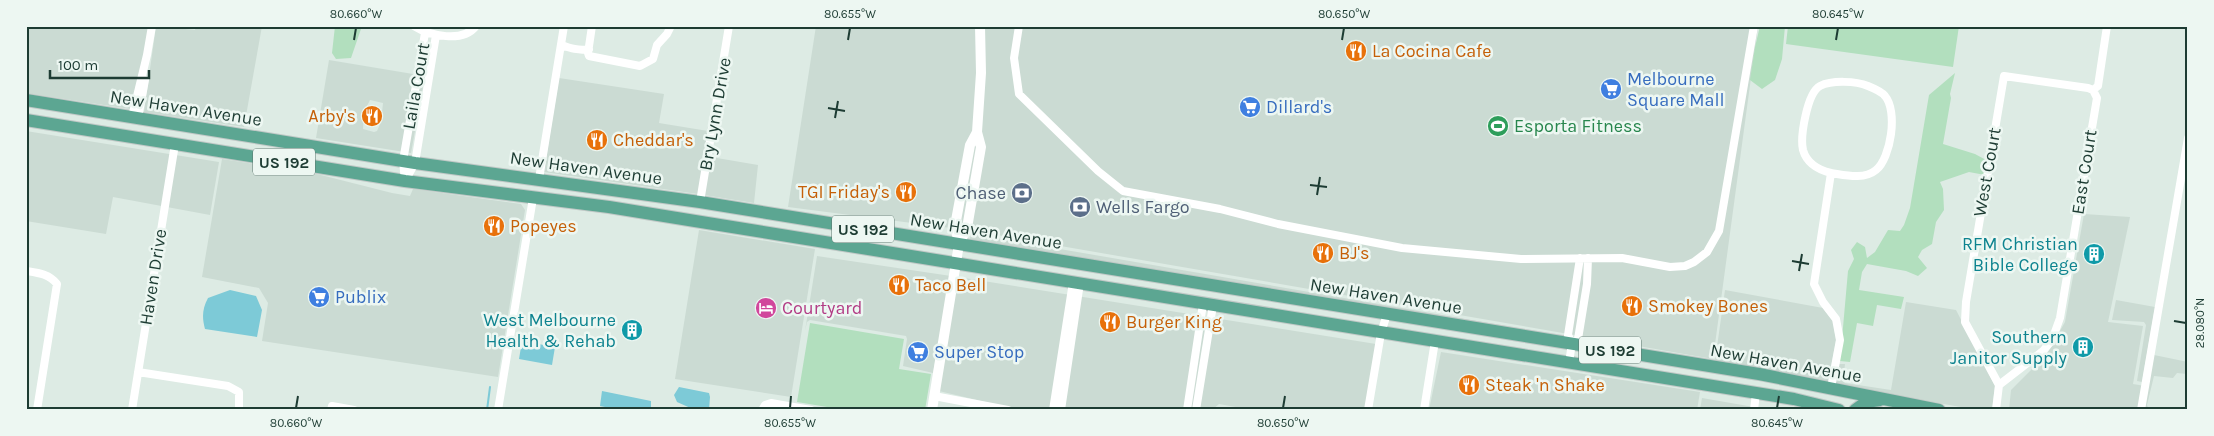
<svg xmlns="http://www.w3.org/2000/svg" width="2214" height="436" viewBox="0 0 2214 436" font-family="Karla,sans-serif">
<rect width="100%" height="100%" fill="#ddebe4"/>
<path fill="#cbdbd3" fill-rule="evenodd" d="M26,26H149L144,54L130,109L26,93Z
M156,26L195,30L196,26H262L244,127L144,112Z
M816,26H1758L1713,359L974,231L788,207Z
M329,60L425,76L411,153L316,138ZM370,100L383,103L381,122L377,131L374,132L363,129L364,112Z
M559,78L664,94L659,123L708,131L698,194L544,172Z
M26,131L219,162L210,215L113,197L106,234L26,221Z
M711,157L758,165L754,203L704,195Z
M222,159L317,174L392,193L410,196L413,189L521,204L525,210L498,377L262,341L268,303L259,288L202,277Z
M2084,214L2130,217L2108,322L2143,326L2133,384L2145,386L2141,410H2009L2011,390L2047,354L2065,322Z
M699,230L815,249L791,397L675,379Z
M971,234H973L1564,336L1042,252L970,239Z
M817,256L951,276L933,373L903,366L907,339L906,336L810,320L807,322L805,331Z
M958,277L1376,344L1366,410H1252L1219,404L1212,410H1019L939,391Z
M1725,290L1823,308L1833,321L1836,340L1828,383L1715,361Z
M2116,300L2155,307L2142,382L2137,381L2146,325L2144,322L2112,320Z
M1906,302L1956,310L1995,386L1992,410H1978L1835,385L1839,364H1845L1843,381L1845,383L1891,390Z
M1441,352L1700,392L1697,410H1429Z
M2154,355L2188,362L2187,374L2177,373L2173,378L2154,376L2147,405L2148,408L2154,410H2144Z
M1702,398L1771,410H1700Z"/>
<path fill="#b2dfbe" d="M335,26H362L351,58L336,59L332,53Z
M1760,26H1785L1782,59L1775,80L1762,89L1750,80L1755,47Z
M1788,26H1959L1953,67L1786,44Z
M1955,73L1950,94L1951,98L1943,144L1975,154L1986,160L1985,175L1969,172L1940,182L1943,189L1944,210L1936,222L1932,244L1922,250L1918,257L1927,268L1918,276L1906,271L1867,264L1862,272L1859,290L1904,297L1901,309L1877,305L1873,326L1857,323L1850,362L1840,361L1848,271L1854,259L1851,250L1857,242L1865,247L1867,258L1875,252L1888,230L1900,231L1904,225L1910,208L1929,95Z
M810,323L904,339L899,369L931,374L925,410H845L797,402Z"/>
<path fill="#7dcad7" d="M230,290L256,296L262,310L257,337L205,329C202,318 202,309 208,298Z
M522,341L555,347L552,365L519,359Z
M679,387L709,393L710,397L709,410H695L677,402L674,395Z
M602,391L651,401V410H620L600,406Z"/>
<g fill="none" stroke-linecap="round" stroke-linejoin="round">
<path stroke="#7dcad7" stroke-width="2" d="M487,410L490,387"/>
<g stroke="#c0c8c6" stroke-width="14">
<path id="primary" d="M26,100L415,163L700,202L1759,374L1939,410
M26,120L405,181L609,207L695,221L1794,399L1839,410
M1855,410L1866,402L1880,400"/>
</g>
<path stroke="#fff" stroke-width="8" d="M414,26C430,36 463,43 476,26
M592,26L588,53L589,56L640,66L653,59L657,45L667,34L671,26
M1019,26L1014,58L1019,94L1098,171L1123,191L1220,209L1278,224L1402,248L1521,259L1622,258L1670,267L1685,266L1694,262L1707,252L1719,231L1754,26
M561,45C570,48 579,51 589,49
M2093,90L2098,86L2107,26
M132,117L147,55L152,26
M138,118L145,80
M539,179L564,26
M405,181L415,163L436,35
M405,181L403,161L425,33
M700,202L729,26
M26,271C39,273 49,274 57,284L37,410
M1572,343L1578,339L1587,284L1588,258
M1569,363L1572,343L1568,335L1580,258
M138,372L228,386L239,392V410
M1999,385L2043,351L2052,340L2060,318L2097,98L2093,90
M1831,388L1840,340L1836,319L1823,302L1814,284L1831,173C1845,175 1864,180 1876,170C1891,158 1898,111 1885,96C1882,92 1873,88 1868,86C1856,81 1832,80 1820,86C1807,93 1800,137 1803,150C1807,164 1819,170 1831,173
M934,396L1008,410
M132,410L175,144
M331,410L332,406L354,410
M498,410L533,198
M762,410L765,405L771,403L811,410
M1053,410L1073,282
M1061,410L1080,283
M1187,410L1203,304
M1196,410L1213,305
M1368,410L1381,333L1387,314
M1424,410L1435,341
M1754,410L1756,393
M1996,410L1999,385L1965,322L1966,302L2004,76L2088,88L2093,90
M2141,410L2188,138"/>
<path stroke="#fff" stroke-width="10" d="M959,244L955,226L970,145L977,132
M932,410L959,244L967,228L981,147L977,132L981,73L980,26"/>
<use href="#primary" stroke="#5ca692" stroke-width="12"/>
</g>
<path fill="none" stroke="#1d3c33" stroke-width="2" d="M354,40L356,28M848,40L850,28M1342,40L1344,28M1836,40L1838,28M828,108L845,111M835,118L838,101M1310,185L1327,187M1317,195L1320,177M1792,261L1809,264M1799,271L1802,254M2174,321L2186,323M296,408L298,396M790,408L791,396M1283,408L1285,396M1777,408L1779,396"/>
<defs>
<g id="restaurant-disc" transform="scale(1.125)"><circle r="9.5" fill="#e8710a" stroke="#edf7f2"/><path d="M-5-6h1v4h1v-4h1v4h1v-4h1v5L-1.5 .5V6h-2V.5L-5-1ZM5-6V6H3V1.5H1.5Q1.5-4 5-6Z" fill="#fff"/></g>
<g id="supermarket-disc" transform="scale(1.125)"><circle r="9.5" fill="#3f7fe0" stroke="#edf7f2"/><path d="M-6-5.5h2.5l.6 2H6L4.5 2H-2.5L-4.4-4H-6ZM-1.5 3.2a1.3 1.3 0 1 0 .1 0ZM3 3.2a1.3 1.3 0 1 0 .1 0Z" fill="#fff"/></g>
<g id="stadium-disc" transform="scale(1.125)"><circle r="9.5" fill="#2e9e5b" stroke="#edf7f2"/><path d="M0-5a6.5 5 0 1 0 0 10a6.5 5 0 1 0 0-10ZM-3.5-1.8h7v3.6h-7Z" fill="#fff"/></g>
<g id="bank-disc" transform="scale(1.125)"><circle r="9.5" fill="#5c6f8a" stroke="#edf7f2"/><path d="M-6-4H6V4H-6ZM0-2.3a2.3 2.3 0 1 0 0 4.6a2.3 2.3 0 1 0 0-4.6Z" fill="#fff"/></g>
<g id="building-disc" transform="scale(1.125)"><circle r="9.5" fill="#0f9aa8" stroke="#edf7f2"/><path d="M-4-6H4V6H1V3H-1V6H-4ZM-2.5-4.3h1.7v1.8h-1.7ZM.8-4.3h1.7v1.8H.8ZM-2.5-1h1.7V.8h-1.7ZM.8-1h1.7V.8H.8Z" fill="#fff"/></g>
<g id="hotel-disc" transform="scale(1.125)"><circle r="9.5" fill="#d1479c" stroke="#edf7f2"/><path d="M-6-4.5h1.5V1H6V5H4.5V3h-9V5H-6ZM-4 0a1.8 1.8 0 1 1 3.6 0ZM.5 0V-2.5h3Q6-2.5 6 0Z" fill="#fff"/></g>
</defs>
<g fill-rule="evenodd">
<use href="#restaurant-disc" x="1356" y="51"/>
<use href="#supermarket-disc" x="1611" y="89"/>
<use href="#supermarket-disc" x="1250" y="107"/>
<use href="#restaurant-disc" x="372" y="116"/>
<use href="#stadium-disc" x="1498" y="126"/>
<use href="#restaurant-disc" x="597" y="140"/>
<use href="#restaurant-disc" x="906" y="192"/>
<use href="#bank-disc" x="1022" y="193"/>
<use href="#bank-disc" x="1080" y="207"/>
<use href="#restaurant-disc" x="494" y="226"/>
<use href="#restaurant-disc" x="1323" y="253"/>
<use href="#building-disc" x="2094" y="254"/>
<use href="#restaurant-disc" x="899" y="285"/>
<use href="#supermarket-disc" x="319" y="297"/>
<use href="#restaurant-disc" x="1632" y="306"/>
<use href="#hotel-disc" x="766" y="308"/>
<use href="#restaurant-disc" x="1110" y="322"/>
<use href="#building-disc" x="632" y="330"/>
<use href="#building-disc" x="2083" y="347"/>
<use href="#supermarket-disc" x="918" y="352"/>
<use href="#restaurant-disc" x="1469" y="385"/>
</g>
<g text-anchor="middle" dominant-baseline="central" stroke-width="5" stroke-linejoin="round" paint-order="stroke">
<g fill="#edf7f2" stroke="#5b746c" stroke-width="1">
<rect x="253" y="148.5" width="62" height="27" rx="4"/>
<rect x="832" y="215.5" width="62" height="27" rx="4"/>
<rect x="1579" y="336.5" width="62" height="27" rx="4"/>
</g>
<g font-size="16" font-weight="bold" fill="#1d3c33">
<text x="284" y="162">US 192</text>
<text x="863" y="229">US 192</text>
<text x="1610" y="350">US 192</text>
</g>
<g font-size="18" fill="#c56008" stroke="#edf7f2" text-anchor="start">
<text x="1372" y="51">La Cocina Cafe</text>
<text x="356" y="116" text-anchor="end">Arby's</text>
<text x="613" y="140">Cheddar's</text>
<text x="890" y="192" text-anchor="end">TGI Friday's</text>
<text x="510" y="226">Popeyes</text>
<text x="1339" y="253">BJ's</text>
<text x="915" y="285">Taco Bell</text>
<text x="1648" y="306">Smokey Bones</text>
<text x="1126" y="322">Burger King</text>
<text x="1485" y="385">Steak 'n Shake</text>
</g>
<g font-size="18" fill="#366cbe" stroke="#edf7f2" text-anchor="start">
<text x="1627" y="79">Melbourne<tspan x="1627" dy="21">Square Mall</tspan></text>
<text x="1266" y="107">Dillard's</text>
<text x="335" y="297">Publix</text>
<text x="934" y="352">Super Stop</text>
</g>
<g font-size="18" fill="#1d3c33" stroke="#edf7f2">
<text transform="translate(416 86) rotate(-80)">Laila Court</text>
<text transform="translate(186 108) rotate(9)">New Haven Avenue</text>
<text transform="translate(715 114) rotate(-80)">Bry Lynn Drive</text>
<text transform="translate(586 168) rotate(8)">New Haven Avenue</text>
<text transform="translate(1987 172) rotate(-80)">West Court</text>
<text transform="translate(2084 172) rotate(-81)">East Court</text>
<text transform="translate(986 231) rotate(9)">New Haven Avenue</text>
<text transform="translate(153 277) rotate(-81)">Haven Drive</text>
<text transform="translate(1386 296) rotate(9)">New Haven Avenue</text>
<text transform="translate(1786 363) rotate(10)">New Haven Avenue</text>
</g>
<g font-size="18" fill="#27864d" stroke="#edf7f2" text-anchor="start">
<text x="1514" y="126">Esporta Fitness</text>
</g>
<g font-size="18" fill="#4e5e75" stroke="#edf7f2" text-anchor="end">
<text x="1006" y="193">Chase</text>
<text x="1096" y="207" text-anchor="start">Wells Fargo</text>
</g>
<g font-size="18" fill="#0d838f" stroke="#edf7f2" text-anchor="end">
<text x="2078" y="244">RFM Christian<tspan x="2078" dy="21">Bible College</tspan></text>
<text x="616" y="320">West Melbourne<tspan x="616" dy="21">Health &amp; Rehab</tspan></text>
<text x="2067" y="337">Southern<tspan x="2067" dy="21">Janitor Supply</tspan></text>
</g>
<g font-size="18" fill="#b23c85" stroke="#edf7f2" text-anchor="start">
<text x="782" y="308">Courtyard</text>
</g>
</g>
<rect width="2214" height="436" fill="none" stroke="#edf7f2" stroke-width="55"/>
<path d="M50 70v8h99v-8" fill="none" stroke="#1d3c33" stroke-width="2.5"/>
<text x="58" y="70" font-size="15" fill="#1d3c33" stroke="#edf7f2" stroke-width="4" paint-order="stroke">100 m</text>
<rect x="28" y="28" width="2158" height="380" fill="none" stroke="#1d3c33" stroke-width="2"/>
<g font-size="12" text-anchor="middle" fill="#1d3c33">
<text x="356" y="18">80.660°W</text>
<text x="850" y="18">80.655°W</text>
<text x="1344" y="18">80.650°W</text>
<text x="1838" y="18">80.645°W</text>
<text transform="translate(2200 323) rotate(-90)" y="4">28.080°N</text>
<text x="296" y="427">80.660°W</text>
<text x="790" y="427">80.655°W</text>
<text x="1283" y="427">80.650°W</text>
<text x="1777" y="427">80.645°W</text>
</g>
</svg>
